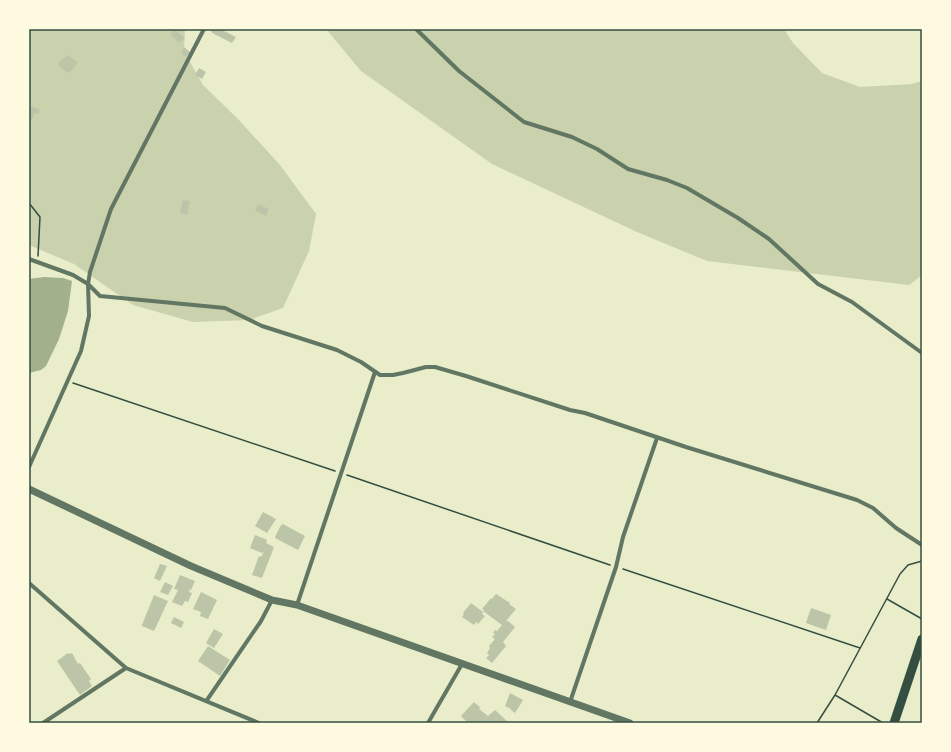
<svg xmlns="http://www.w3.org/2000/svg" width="951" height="752" viewBox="0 0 951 752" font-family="'PT Sans',sans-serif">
<rect width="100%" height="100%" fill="#e9edc9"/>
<path fill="#cad2ad" d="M29,29H185L184,51L203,85L238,119L280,165L316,214L309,251L283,308L249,320L193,322L133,305L74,264L29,245Z
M326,29H784L793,43L822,73L860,87L912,84L922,81V275L909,285L707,261L637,232L492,164L361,71Z"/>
<path fill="#a3b18a" d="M44,277L63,278L72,281L68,311L59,339L46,366L41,370L29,373V279Z"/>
<path fill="#bcc5a7" d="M174,29L185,38L179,43L170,34Z
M213,29H220L236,37L232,43L214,34L211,32Z
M184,47L191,53L189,56L188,55L186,57L181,53Z
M67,55L78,62L71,71H70L67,73L58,64L60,60L61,61Z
M199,68L206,72L202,79L195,75Z
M29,105L40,110L38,114L35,113L30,122H29Z
M183,200L190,201L187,215L180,213Z
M258,204L269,209L266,216L255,210Z
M263,512L276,519L267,533L255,526Z
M283,524L305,536L298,550L275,538V537L281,525H282Z
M255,535L265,539L267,540L266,543L274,547L262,578L252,575L259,556L261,557L264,552L262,553L250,548Z
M160,564L167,566L160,581L154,578Z
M180,575L195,581L191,590L190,589L189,592L192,593L188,602L185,601L182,606L172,602L178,590L174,589Z
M165,582L173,586L168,595L160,592Z
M201,592L217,600L208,619L200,616L201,612L193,609Z
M496,594L510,603L509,604L516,609L506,621H508L515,627L503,642L506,646L492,663L486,658L489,655L487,653L490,648L489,646L495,639L492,637L495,634L493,633L495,630L497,631L502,625L483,611L484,610L482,609L491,598L492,599Z
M154,595L168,601L154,631L142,626V625Z
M471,603L483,612L482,614L485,616L478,624L476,622L474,625L462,617L464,614L463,613Z
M811,608L831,615L826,630L806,623Z
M174,617L184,622L181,628L171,623Z
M214,629L223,634L214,648L206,643Z
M208,646L230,660L220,676L198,661Z
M68,653L69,654L72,653L78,664L80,663L91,679L89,681L92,686L80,695L57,661Z
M510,693L523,700L515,713L511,710V709L505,706Z
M474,702L480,707L479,709L488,716L495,710L509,723H468L461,716Z"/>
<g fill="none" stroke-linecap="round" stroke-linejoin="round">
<path stroke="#344e41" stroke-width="1.5" d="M29,203L40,217L38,256
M73,383L335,471
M347,475L610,565
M623,569L860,648
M887,599L922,619
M835,695L883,723
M817,723L835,695L900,574L908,565L922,561"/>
<path stroke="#617663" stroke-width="4" d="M416,29L459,71L524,122L572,137L597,149L628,169L667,180L687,188L738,218L769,239L818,284L852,302L922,353
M29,259L73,275L88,284L100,296L225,308L262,326L337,350L361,362L380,375H393L403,373L426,367H435L466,376L570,410L585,413L686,447L857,500L873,508L896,528L922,545
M29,467L81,351L89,316L88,284L90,272L111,209L204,29
M29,583L126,668L259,723
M297,605L375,372
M207,700L261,621L272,600
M570,702L616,567L623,537L657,438
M43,723L126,668
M428,723L462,664"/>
<path stroke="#617663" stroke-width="7" d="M29,489L191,566L272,600L297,605L630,723"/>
<path stroke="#344e41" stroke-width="9" d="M894,723L922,639"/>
</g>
<rect width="951" height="752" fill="none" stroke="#fefae0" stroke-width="60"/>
<rect x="30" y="30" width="891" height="692" fill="none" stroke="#344e41" stroke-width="1.5"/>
</svg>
